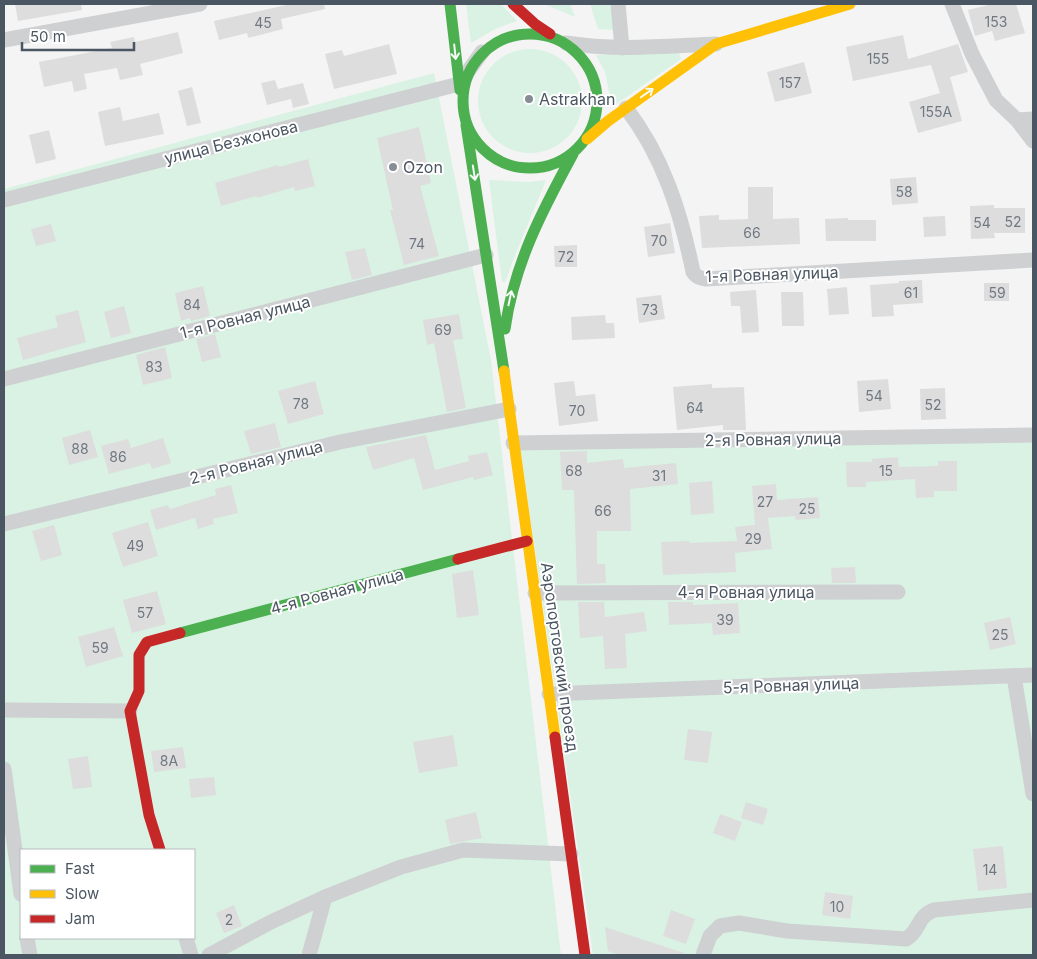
<svg xmlns="http://www.w3.org/2000/svg" width="1037" height="959" viewBox="0 0 1037 959" font-family="Inter,sans-serif">
<rect width="100%" height="100%" fill="#f4f4f4"/>
<path fill="#d9f2e3" fill-rule="evenodd" d="M466,4H501L517,21L497,28L471,43Z
M544,4H570L575,17Z
M590,4H610L615,30L598,29Z
M478 101a52 52 0 1 1 104 0a52 52 0 1 1-104 0Z
M679,53L681,59L612,107L605,72L596,55Z
M434,73L491,360L561,955H4V189ZM21,850H194V938H21Z
M489,180L528,182L546,180L512,263L506,281L502,282Z
M1033,432V955H593L520,445Z"/>
<path fill="#ddddde" d="M15,4H81L82,10L18,21Z
M291,4H324L325,9L281,19L283,29L248,38L247,33L219,40L214,21Z
M992,4H1016L1025,33L995,41L992,31L975,36L968,10Z
M178,32L183,53L140,64L143,75L120,80L117,68L84,74L87,89L74,92L72,81L44,87L39,62L112,48L110,42L134,37L135,42Z
M903,35L908,59L958,44L968,72L950,77L962,121L918,133L909,102L940,93L931,65L853,81L846,47Z
M389,44L397,74L334,89L325,54L342,50L344,56Z
M804,62L812,93L775,102L767,72Z
M275,80L278,89L303,83L309,104L293,108L291,99L267,105L261,83Z
M192,87L201,123L187,126L178,91Z
M120,107L123,121L159,113L164,134L105,146L98,112Z
M419,127L431,183L420,186L439,256L404,265L390,210H393L377,138Z
M49,130L56,159L36,164L29,135Z
M308,159L315,186L295,191L294,187L257,198V196L221,206L215,183L278,165L279,167Z
M916,177L918,203L892,205L890,179Z
M748,187H773V219L799,218L800,244L702,248L699,216L719,215V220L748,219Z
M994,205V208H1025V233H994L995,238L971,239L970,206Z
M945,216L946,236L924,237L923,217Z
M848,218V220H876V241H826L825,219Z
M670,223L675,253L648,257L644,227Z
M51,224L56,241L36,246L31,229Z
M577,245V267H555L554,246Z
M365,248L372,275L352,280L345,252Z
M922,280L923,303L893,305L894,316L872,317L870,285L899,283V281Z
M984,283H1009V301H984Z
M203,286L210,316L191,321L190,318L181,321L175,293Z
M847,287L849,314L829,315L827,289Z
M756,290L759,332L742,333L740,306H731L730,292Z
M781,292H803L804,326H782Z
M661,295L665,319L639,323L636,298Z
M124,306L131,333L111,338L104,312Z
M78,310L86,342L23,360L17,338L58,327L55,316Z
M459,314L463,339L453,340L466,408L447,412L434,343L427,345L423,320Z
M605,315L606,323H614L615,338L572,340L571,317Z
M215,334L221,357L202,362L196,339Z
M165,347L172,378L143,385L136,355Z
M888,379L891,409L859,412L857,381Z
M315,381L324,414L288,424L278,391Z
M574,381L576,396L595,394L598,421L559,426L554,383Z
M712,384V388L744,387L746,430H723V425L677,430L673,387Z
M945,388L946,419L921,420L920,389Z
M275,423L281,447L251,454L244,431Z
M90,430L98,457L69,465L62,438Z
M426,435L435,470L469,461L468,456L487,452L493,475L474,480L473,477L423,490L414,458L373,470L366,447Z
M163,438L171,463L152,469L150,463L109,474L101,446L128,439L131,448Z
M587,451V463L623,459L624,468L676,463L678,484L630,489L631,531H597V564H605L606,583L577,584L574,490H562L560,452Z
M898,457L899,467L938,466V461H957V491H934V497L916,498L915,479L866,482V487H847L846,462H872V459Z
M712,481L714,513L691,515L689,483Z
M776,484L777,500L818,497L820,518L796,520L795,516L768,518L772,549L735,553L736,572L663,575L661,542L689,541L690,543L737,541L735,527L755,525L752,486Z
M231,485L238,513L213,519L214,524L198,529L195,518L156,530L150,510L168,505L170,509L216,495L215,489Z
M148,522L158,556L123,567L112,533Z
M54,525L62,555L41,561L32,531Z
M855,567L856,583H832L831,568Z
M473,570L479,615L457,618L452,574Z
M157,591L166,624L132,633L123,600Z
M578,602H604L605,617L644,612L647,631L625,634L627,668L605,669L603,636L580,638Z
M668,602H693V605L738,603L740,633L713,635L712,623L669,625Z
M1010,617L1016,644L990,650L984,623Z
M114,627L123,656L86,667L78,637Z
M688,729L712,732L708,763L684,760Z
M453,735L458,766L419,773L413,742Z
M183,747L186,768L154,772L151,751Z
M88,756L92,787L73,789L68,759Z
M214,777L216,795L191,798L189,779Z
M746,802L768,809L763,825L741,818Z
M476,812L482,838L450,844L445,820Z
M720,814L742,822L735,841L713,833Z
M1003,846L1007,888L978,891L973,849Z
M825,892L853,896L850,919L822,915Z
M234,905L242,926L224,933L216,913Z
M671,910L695,919L686,944L663,936Z
M605,927L684,953V955H619L608,951Z"/>
<g fill="none" stroke-linecap="round" stroke-linejoin="round">
<path stroke="#ced0d2" stroke-width="15" d="M618,4L622,48
M952,4L972,54L996,100L1017,120L1033,119
M4,40L200,4
M566,43C616,51 666,46 716,44
M626,108C663,156 681,213 693,272C696,277 700,278 706,279L1033,260
M1017,120L1033,141
M4,200L459,84L482,52
M4,379L486,255
M513,443L1033,435
M4,524L340,442L509,409
M535,593L898,592
M1014,676L1033,794
M549,694L1033,675
M4,710L130,711
M4,769L21,894
M27,938L30,955
M186,938L191,955
M209,955L273,921L325,897L401,867L463,850L571,854
M309,955L325,897
M703,955L710,936L720,926L739,923L787,931L906,939C921,930 916,917 934,910L1033,900"/>
<path stroke="#4caf50" stroke-width="11" d="M450,4L460,90
M463 101a67 67 0 1 1 134 0a67 67 0 1 1-134 0Z
M466,125L504,371
M505,329C514,264 542,211 573,154
M180,633L458,559"/>
<path stroke="#ffc107" stroke-width="11" d="M587,139L608,121L716,44L850,4
M504,371L555,737"/>
<path stroke="#c62828" stroke-width="11" d="M513,4L535,24L550,34
M458,559L527,541
M555,737L585,955
M160,850L149,815L130,711L139,691V655L147,642L180,633"/>
</g>
<defs><path id="oneway-shaft" d="M-6 0H5M1.5-3L5.5 0L1.5 3" fill="none" stroke-width="1.6" stroke-linecap="round" stroke-linejoin="round" transform="scale(1.25)"/></defs>
<g stroke="#f6fbf6">
<use href="#oneway-shaft" transform="translate(455 52) rotate(84)"/>
<use href="#oneway-shaft" transform="translate(647 93) rotate(-35)"/>
<use href="#oneway-shaft" transform="translate(474 173) rotate(81)"/>
<use href="#oneway-shaft" transform="translate(510 298) rotate(-78)"/>
</g>
<g fill="#868d94" stroke="#fff" stroke-width="2">
<circle cx="529" cy="99" r="5"/>
<circle cx="393" cy="167" r="5"/>
</g>
<g text-anchor="middle" dominant-baseline="central" stroke-width="4" stroke-linejoin="round" paint-order="stroke">
<g font-size="14" fill="#707881">
<text x="996" y="21">153</text>
<text x="263" y="22">45</text>
<text x="878" y="58">155</text>
<text x="790" y="82">157</text>
<text x="936" y="111">155А</text>
<text x="904" y="191">58</text>
<text x="1013" y="221">52</text>
<text x="982" y="222">54</text>
<text x="752" y="232">66</text>
<text x="659" y="240">70</text>
<text x="417" y="243">74</text>
<text x="566" y="256">72</text>
<text x="911" y="292">61</text>
<text x="997" y="292">59</text>
<text x="192" y="304">84</text>
<text x="650" y="309">73</text>
<text x="443" y="329">69</text>
<text x="154" y="366">83</text>
<text x="874" y="395">54</text>
<text x="301" y="403">78</text>
<text x="933" y="404">52</text>
<text x="695" y="407">64</text>
<text x="577" y="410">70</text>
<text x="80" y="448">88</text>
<text x="118" y="456">86</text>
<text x="574" y="470">68</text>
<text x="886" y="470">15</text>
<text x="659" y="475">31</text>
<text x="765" y="501">27</text>
<text x="807" y="508">25</text>
<text x="603" y="510">66</text>
<text x="753" y="538">29</text>
<text x="135" y="545">49</text>
<text x="145" y="612">57</text>
<text x="725" y="619">39</text>
<text x="1000" y="634">25</text>
<text x="100" y="647">59</text>
<text x="169" y="760">8А</text>
<text x="990" y="869">14</text>
<text x="837" y="906">10</text>
<text x="229" y="919">2</text>
</g>
<g font-size="16" fill="#4a5661" stroke="#fff" text-anchor="start">
<text x="539" y="99">Astrakhan</text>
<text x="403" y="167">Ozon</text>
</g>
<g font-size="16" fill="#4a5661" stroke="#fff">
<text transform="translate(231 142) rotate(-14)">улица Безжонова</text>
<text transform="translate(772 274) rotate(-2)">1-я Ровная улица</text>
<text transform="translate(245 317) rotate(-14)">1-я Ровная улица</text>
<text transform="translate(773 439) rotate(-1)">2-я Ровная улица</text>
<text transform="translate(256 462) rotate(-14)">2-я Ровная улица</text>
<text transform="translate(337 591) rotate(-15)">4-я Ровная улица</text>
<text x="746" y="592">4-я Ровная улица</text>
<text transform="translate(560 657) rotate(82)">Аэропортовский проезд</text>
<text transform="translate(791 685) rotate(-2)">5-я Ровная улица</text>
</g>
</g>
<rect width="1037" height="959" fill="none" stroke="#4a5661" stroke-width="10"/>
<rect x="20" y="849" width="175" height="90" fill="#ffffff" stroke="#b7bbc0"/>
<rect x="30" y="865" width="25" height="8" fill="#4caf50" stroke="#b7bbc0"/>
<text x="65" y="874" font-size="15" fill="#4a5661">Fast</text>
<rect x="30" y="890" width="25" height="8" fill="#ffc107" stroke="#b7bbc0"/>
<text x="65" y="899" font-size="15" fill="#4a5661">Slow</text>
<rect x="30" y="915" width="25" height="8" fill="#c62828" stroke="#b7bbc0"/>
<text x="65" y="924" font-size="15" fill="#4a5661">Jam</text>
<path d="M22 42v8h112v-8" fill="none" stroke="#4a5661" stroke-width="2.5"/>
<text x="30" y="42" font-size="15" fill="#4a5661" stroke="#ffffff" stroke-width="4" paint-order="stroke">50 m</text>
</svg>
